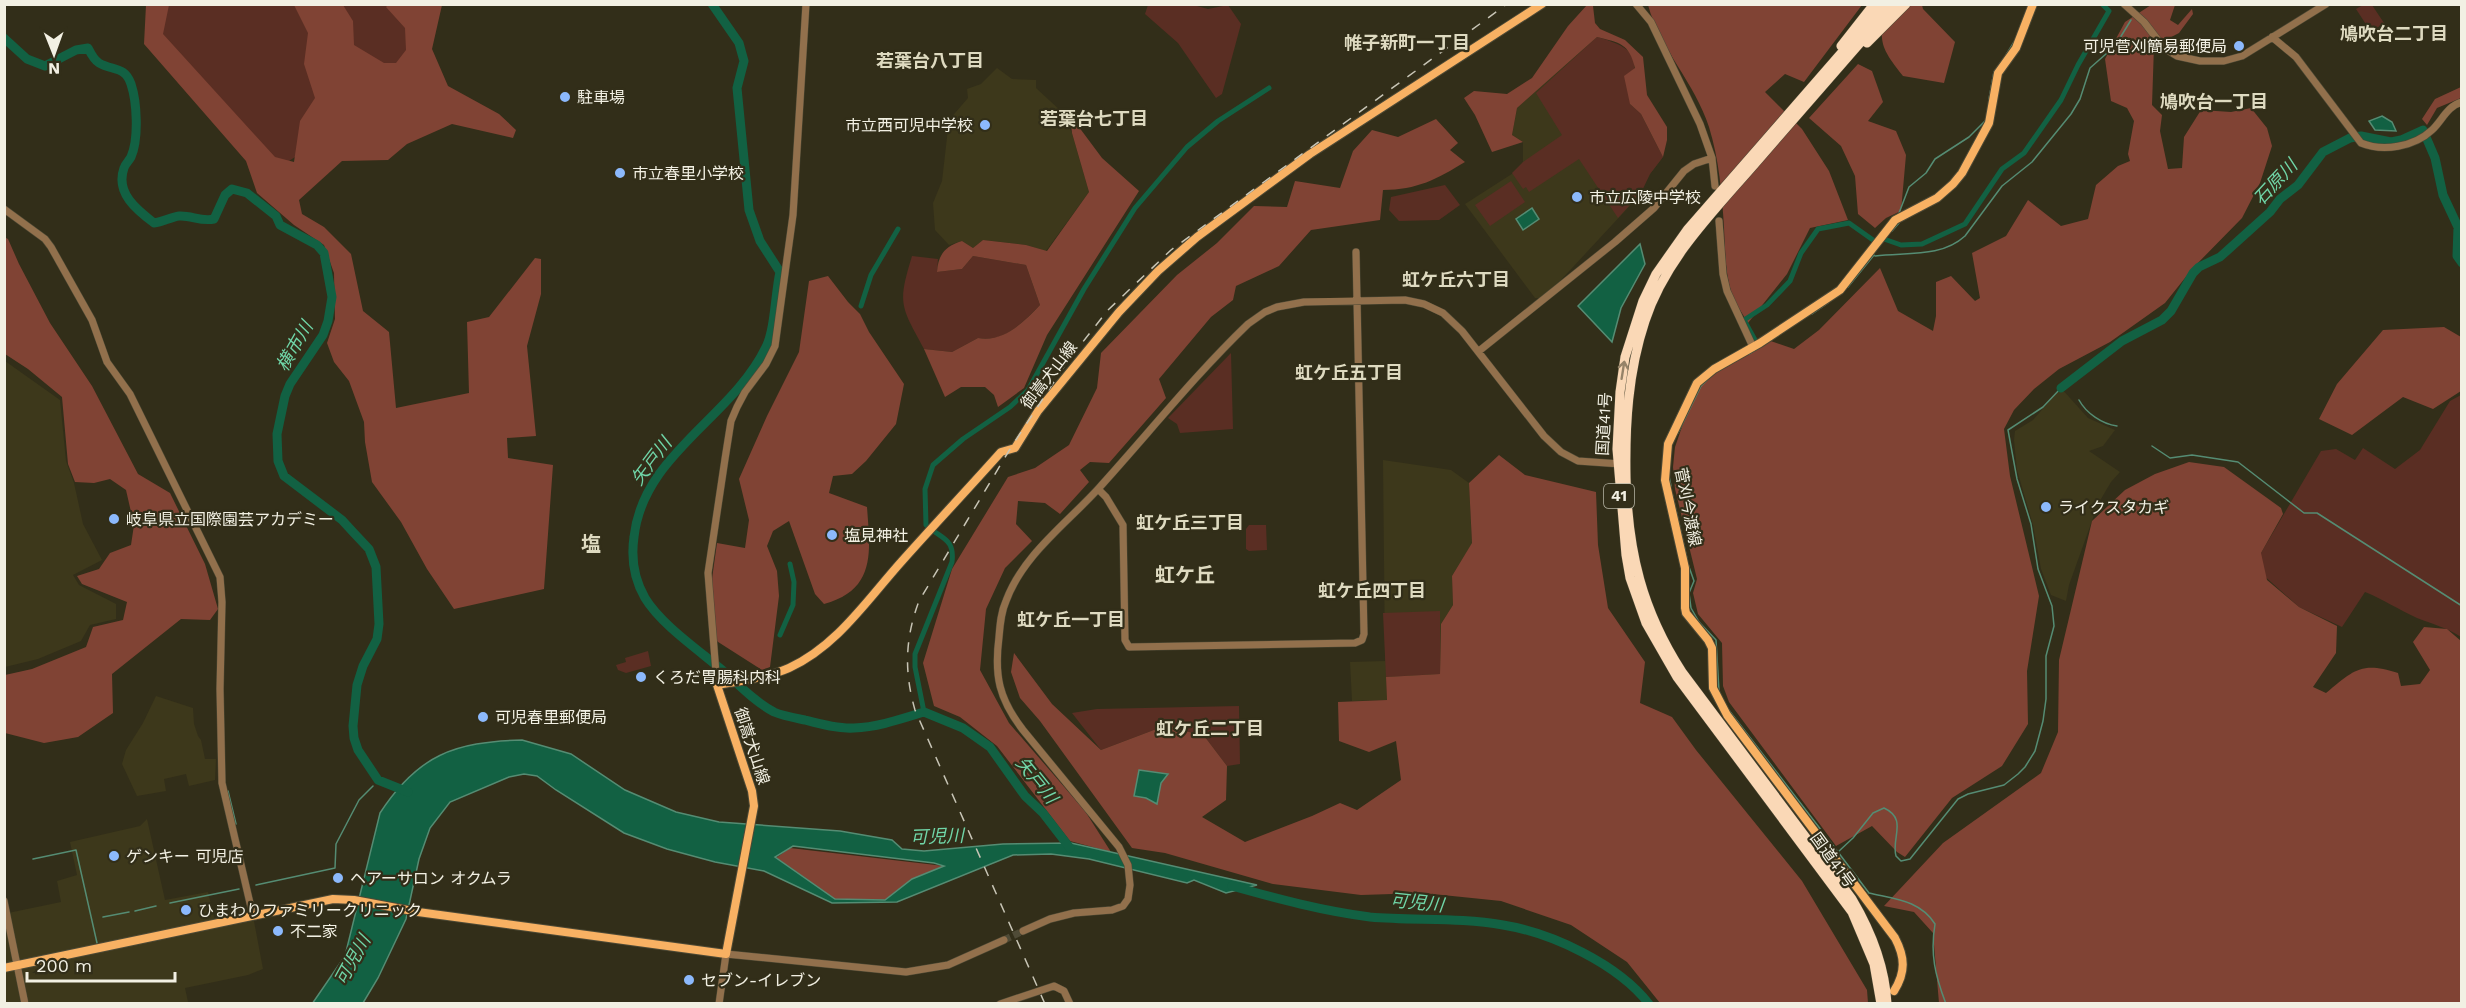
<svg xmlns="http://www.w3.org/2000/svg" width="2466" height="1008" viewBox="0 0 2466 1008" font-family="'Work Sans','Noto Sans JP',sans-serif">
<rect width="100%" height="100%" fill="#322e19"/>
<path fill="#3d381b" d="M1597,37L1630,51V104L1663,157L1650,174L1637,198L1560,281L1540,298H1535L1465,204L1518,170L1523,162V142L1512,135L1517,108Z
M997,68L1012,79L1036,80V88L1062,112L1072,133L1089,192L1046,251L1026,245L983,240L973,248L962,241L949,245L935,230L933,203L942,181L949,120L968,98L967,89L981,84Z
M5,361L60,400L66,461L74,483L83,524L102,560L73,575L79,585L116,604V619L90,625L81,641L38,659L5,667Z
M2061,388L2088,418L2115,430L2103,446L2089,451L2120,472L2111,482L2098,504L2069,585L2066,601L2051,595L2041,569L2033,525L2017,470L2014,440L2015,431L2033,420Z
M1383,460L1451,470L1469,483L1472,544L1452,576L1453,605L1441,624L1440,674L1386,677L1387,700L1352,701L1350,662L1385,661Z
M156,696L193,708L194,724L198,736L201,740L205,759H216L215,780L189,786L186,774L164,779L166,791L137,796L122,764L126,750L143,723Z
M147,819L165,900L208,892L216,925L253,916L263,969L248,975L185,988L188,1002L179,1003H5L4,901L8,913L61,902L57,881L77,875L70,842L140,826Z"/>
<path fill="#5a2e23" d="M164,5H421L407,85L278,168L158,35Z
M1148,5H1193L1208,9L1228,5L1241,24L1222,94L1216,98L1178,43L1145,14Z
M2363,5H2372L2384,23L2371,32L2356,9Z
M1597,37C1644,50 1636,61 1630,104L1641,114L1663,157L1650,174L1641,193L1618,218L1579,159L1529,192L1526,187L1523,189L1512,173L1523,162L1562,135L1536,93Z
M1511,181L1525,202L1490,226L1475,205Z
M1445,185L1460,205L1439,220L1399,221L1389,210L1391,197Z
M912,256L938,259L937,272L962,269L973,256L1026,265L1040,305C1023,322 1004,343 978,338L952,352L924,349C901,306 897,305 912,256Z
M1231,353L1233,429L1180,433L1177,424L1168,418Z
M2461,395V637C2447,628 2433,624 2417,618C2399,610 2383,599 2365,592L2342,627L2299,607L2261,573V553L2321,451L2336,449L2355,460L2363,448L2395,469L2420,450L2450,401Z
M1249,525H1266L1267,550L1249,551L1246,549V529Z
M1440,611V674L1386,677L1383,613Z
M648,651L651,666L626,673L618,670L616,665L626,662L625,658Z
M1239,706L1240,764L1227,766L1205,737L1167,725L1101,750L1072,713L1097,709Z"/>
<path fill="#804334" d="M146,5H169L163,34L275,157L294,162L300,121L315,98L304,64L308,33L294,5H343L353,21L354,45L384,63H396L406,50L405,28L386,7L388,5H442L432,49L448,86L499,114L516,130L513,138L452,124L407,144L388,160L342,161L299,200L302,214L324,227L351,254L363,311L389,332L396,408L469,393L467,322L489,317L535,258L541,259V294L527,346L536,436L507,438L508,458L553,465L544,589L454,609L427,569L401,522L372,482L365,442L364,422L349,381L334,362L327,343L335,319L334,273L324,245L294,225L257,193L246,161L144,44Z
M1587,5L1593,6L1595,23L1600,29L1625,40L1643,57L1647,95L1667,127V140L1663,157L1641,114L1630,104L1624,76L1635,68C1629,43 1620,43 1597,37L1517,108L1512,135L1523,142L1492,152L1475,115L1464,98L1474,91L1507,94L1532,78L1568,26Z
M1648,5H1862L1804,82L1785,74L1765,92L1802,129L1829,171L1848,220L1810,228L1787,274L1748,323C1743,314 1736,305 1732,295C1725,273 1725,250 1724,227C1722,194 1719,159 1709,127C1695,83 1660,49 1648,5Z
M1883,5H1922L1923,9L1955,42L1944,83L1903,76C1878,44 1881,44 1883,5Z
M2151,5H2175L2170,20L2178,25L2192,9L2193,14L2179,33L2154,46L2152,105L2162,115L2160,131L2168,169L2182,168L2184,137L2201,110L2231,112L2251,108L2267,128L2272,146L2260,183L2242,218L2193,268L2165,303L2110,342L2059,369L2034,389L2014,410L2004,429L2010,476L2039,596L2027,671L2028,724L2002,766L1952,798L1905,857L1897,852L1872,826L1836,846L1729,702L1723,686L1722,643L1698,614L1693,593L1697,579L1675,489L1673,467L1675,447L1697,383L1765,339L1794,349L1819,330L1880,268L1898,311L1933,331L1936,316V282L1951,276L1975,301L1980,298L1972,253L2006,236L2028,200L2061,226L2088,219L2096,185L2118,166L2130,161L2128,154L2134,121L2127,108L2111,101L2105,59L2125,22Z
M1858,64L1872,71L1883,102L1868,121L1896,131L1906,155L1901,211L1886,218L1875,228L1858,214L1855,176L1841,146L1809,118Z
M2461,87V98L2437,108L2427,125L2422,119L2435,99Z
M1070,115L1102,158L1139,191L1047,335L1024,388L998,407L994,395L985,387H961L945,397L924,349L952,352L978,338C1003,343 1024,322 1040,305L1026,265L973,256L962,269L937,272C938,255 945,246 962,241L973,248L983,240L1026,245L1047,251L1089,192L1072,133Z
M1436,119L1458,143L1450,150L1465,162C1437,179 1417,190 1383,190L1380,220L1311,230L1279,266L1236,286L1233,300L1211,317L1159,379L1166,398L1109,463L1090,462L1080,470L1089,482L1060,514L1045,503L1018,501L1016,524L1032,541L1005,568L986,609L980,670L1009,723L1085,811L1111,852L1070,841L997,746L960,717L934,706L923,663L952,569L1008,477L1035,468L1069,445L1097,388L1101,353L1177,275L1217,243L1254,206L1287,207L1295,181L1340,188L1353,151L1372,130L1398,137Z
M4,237L8,239L19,264L50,323L92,386L138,474L170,493L205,564L218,609L210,620L181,619L112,674L113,713L78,737L44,743L5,733V675L32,669L86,647L93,627L123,620L127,602L82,584L77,576L99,569L110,553L131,545L134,525L126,490L110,479L94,483L75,482L68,464L62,397L28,369L5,354Z
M828,276L848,302L860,314L869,332L904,384L896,424L866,461L852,474L833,476L829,493L867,507C870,550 877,590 824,604L815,594L789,521L773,531L767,546L777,571L779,596L770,667L762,670L715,640L711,586L717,543L745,548L749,520L739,479L767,416L799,352L809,281Z
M2444,327L2461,337V391L2433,409L2403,397L2352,435L2319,419L2337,384L2383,330Z
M1499,455L1525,475L1596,492L1598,545L1608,608L1645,662L1640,703L1672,717L1696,750L1802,881L1867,990L1868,1003H1660L1627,962L1571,925L1501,901L1423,893L1361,895L1273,884L1165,853L1132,848L1040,721L1020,698L1011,672L1014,653L1052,704L1101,750L1167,725L1205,737L1227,766L1226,800L1202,817L1245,842L1312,816L1340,803L1357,810L1401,780L1396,741L1369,752L1339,741L1338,702L1387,700L1386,677L1440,674L1441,624L1453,605L1452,576L1472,543L1469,483Z
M2189,462L2224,467L2281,508L2283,514L2261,553L2267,580L2299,607L2337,626L2336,653L2313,687L2326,693C2354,670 2361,661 2398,673L2401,686L2420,684L2430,670L2413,642L2424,627L2447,629L2461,641V1003H1939L1933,933L1914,912L1884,906L1943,843L2041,773L2058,732L2059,660L2092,521L2125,490L2155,474Z
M790,848L944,866L912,879L885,900L835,899L776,858Z"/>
<path fill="#126143" stroke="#558c73" stroke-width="1.5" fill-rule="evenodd" d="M2382,116L2392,122L2396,131L2375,130L2369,121Z
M1532,208L1539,219L1523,230L1516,219Z
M1640,244L1645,264L1621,308L1612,342L1578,306Z
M522,740L571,754L625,790L676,812L719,822L840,831L892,840L902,849L924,851L1003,844L1071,843L1257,885L1226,893L1194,880L1187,883L1089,859L1051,854L1013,855L897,902L832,903L764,871L715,862L667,849L624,833L556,790L537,776L524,774L509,777L450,802L430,828L419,859L406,919L378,978L363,1003L312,1004L345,956L380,813C418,755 454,742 522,740ZM793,846L934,863L944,866L912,879L885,900L835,899L775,857Z
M1139,770L1168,774L1161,783L1157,804L1146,798L1134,796Z"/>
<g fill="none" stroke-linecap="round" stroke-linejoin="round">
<path stroke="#558c73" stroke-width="1.5" d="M2006,55L2014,42
M1989,99L1994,72
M1899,213L1909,187L1926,173L1935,159L1969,137L1985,121
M1892,231L1899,223
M1875,256C1906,252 1941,258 1965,236L2002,186L2032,162L2071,114L2080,99L2090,68L2115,46L2131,20
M1848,287L1874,255
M1812,314L1828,303
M1749,354L1780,334
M2079,400C2086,413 2102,424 2117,426
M1678,433L1701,386L1711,376
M2152,446L2170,458L2192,455L2238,462L2304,513H2317L2462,606
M1669,476L1671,486
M1672,493L1687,559
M1688,564L1694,581L1689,593L1691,608L1699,622L1716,640L1719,691
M1728,709L1838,852
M377,782L378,780
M228,791L236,824
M33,859L76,850L97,943
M256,885L335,868L336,844L359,800L373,786
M170,903L239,889
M135,911L156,906
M103,917L129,912
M1946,1004C1935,975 1930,954 1935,924C1920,900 1894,899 1869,893L1838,852L1853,838L1873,813L1884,808C1908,819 1891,838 1896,856L1901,861L1910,859L1958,799L1968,794L2004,785L2018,774L2025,767L2035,751L2043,721L2046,699V656L2054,626L2052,606L2038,569L2031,524L2017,479L2008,430L2043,407L2061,388"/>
<path stroke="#126143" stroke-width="5" d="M1884,239L1901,245L1922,244L1965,224L2002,169L2024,153L2061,100L2078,65L2109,11L2102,4
M2459,260H2460
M861,306L871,275L898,229
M1755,340L1744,320L1767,305L1790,281L1801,253L1818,229L1849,223L1873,240
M780,635L793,605L794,582L790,564
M924,712L915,667V654L952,562C955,538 941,539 926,525L925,489L933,465L963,439L1010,407L1028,390L1084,289L1135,208L1187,147L1218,121L1269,88"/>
<path stroke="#126143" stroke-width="9" d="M712,4L739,43L742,54L744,61L737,88L749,210L760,241L780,272C775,294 775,329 766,347C732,418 643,454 634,537C631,558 634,579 645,598C662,626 703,653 728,675C742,688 757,703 774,712C783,716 795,718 805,720C820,724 838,729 854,728C878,727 901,719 924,712L963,728L990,747L1025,796L1043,813L1070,848
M4,38L27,59L45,66L76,50L88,48C91,54 94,60 99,63C113,71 125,66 131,84C137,102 139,139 131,157C129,161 125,164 124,168C115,193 137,210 154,223C163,222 171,217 179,216C191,215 201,222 214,219L225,195L232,189L247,193L276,216L280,225L317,245L324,253L332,297L328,321L323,335L290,384L285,396L277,434L278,461L284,476L342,520L353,532L369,549L376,567L379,624L377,639L363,666L357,685L353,726L354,738L358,750L378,780L408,792
M2061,388L2122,341L2162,320L2171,311L2193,273L2199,267L2220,257L2270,212L2280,199L2298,185L2323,152L2350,138L2361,136L2391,142L2401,140L2423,130L2435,158L2443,195L2458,227L2457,256L2462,263
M1232,886C1278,899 1323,911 1370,917C1414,921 1459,917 1503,925C1552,933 1618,964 1649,1004"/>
<path stroke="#4f4b37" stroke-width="7" stroke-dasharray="7 3.5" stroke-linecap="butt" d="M1004,940L1023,931"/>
<g stroke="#4d4935" stroke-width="8">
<path id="minor" d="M1636,4L1651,22L1700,124L1712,158L1715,186
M2124,4L2144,22L2164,48L2177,56L2200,61H2224L2242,56L2326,4
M2272,37L2296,57L2361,143C2383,152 2414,147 2432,130C2442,121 2447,106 2462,102
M4,209L45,239L51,247L92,320L107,362L130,394L220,577L222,602L220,689L222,783L253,916
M1719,221L1723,274L1727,291L1753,347
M1479,351L1615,242L1654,208L1684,171L1694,164L1712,158
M1098,489L1106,497L1123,525L1125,640L1129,647L1355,643L1362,640L1364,634L1356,252
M717,685L708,573L725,459L731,421L737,407L745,392L766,364L775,346L793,215L806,4
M4,901L25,1004
M1023,931L1050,919L1074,913L1112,910L1123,906L1128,899L1130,885L1128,865L1119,847L1023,730C999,699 994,676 999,637C1000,624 1001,612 1006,601C1023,555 1066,524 1098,489C1148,434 1194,376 1248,324L1265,312L1277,307L1304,302L1405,300L1424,304L1443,313L1462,331L1544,436L1561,452L1578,461L1621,464
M719,1004L726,954L906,972L948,965L1004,940
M1000,1004L1054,986L1064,991L1070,1004"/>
</g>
<g stroke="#4d4935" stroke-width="10">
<path id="major" d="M4,968L333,899L354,900L418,912L726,954L754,806L752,791L717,685C741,681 766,678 789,668C837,646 867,600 902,561C934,525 968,489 1001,452L1015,448L1038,411L1119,312L1158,271L1197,237L1310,154L1542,4
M1894,991C1906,972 1905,957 1895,938L1727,715L1713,688L1712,648L1708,640L1686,613L1685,608V568L1665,480L1668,444L1697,383L1714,369L1760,343L1840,290L1895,220L1937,198L1953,184L1962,173L1989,123L1998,73L2016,48L2033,4"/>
</g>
<g stroke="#4d4935" stroke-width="10">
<path id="highway" d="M1867,43L1906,4
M1841,46L1874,4
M1881,1004L1874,964L1852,912L1677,677L1646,623L1630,578L1626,555L1617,449L1620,392L1625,357L1643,301L1656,274L1687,230L1884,4
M1887,1004C1885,966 1871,931 1852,899L1682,672C1642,610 1628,552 1626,478C1625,425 1628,372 1645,321C1666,257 1716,209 1759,159C1804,107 1849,56 1894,4"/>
</g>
<use href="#minor" stroke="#92704c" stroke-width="7"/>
<use href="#major" stroke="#f8b163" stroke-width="8"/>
<use href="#highway" stroke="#fad8b6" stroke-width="9"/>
<path stroke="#c8c5b6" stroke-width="1.5" stroke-dasharray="10 10" stroke-linecap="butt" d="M1045,1004L915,710C904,672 905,638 919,601L1010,449L1067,362L1108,310L1171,250L1507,4"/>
</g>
<defs><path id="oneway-shaft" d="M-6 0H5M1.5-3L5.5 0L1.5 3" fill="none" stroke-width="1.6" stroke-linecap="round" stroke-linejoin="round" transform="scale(1.5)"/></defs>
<use stroke="#968368" href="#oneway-shaft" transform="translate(1623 370) rotate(-81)"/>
<g fill="#8cb9fc" stroke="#322e19" stroke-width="2">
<circle cx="2239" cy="46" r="6"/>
<circle cx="565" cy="97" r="6"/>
<circle cx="985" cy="125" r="6"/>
<circle cx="620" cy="173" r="6"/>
<circle cx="1577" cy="197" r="6"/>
<circle cx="2046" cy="507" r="6"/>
<circle cx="114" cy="519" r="6"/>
<circle cx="832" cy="535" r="6"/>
<circle cx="641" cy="677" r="6"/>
<circle cx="483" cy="717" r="6"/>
<circle cx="114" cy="856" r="6"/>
<circle cx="338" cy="878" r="6"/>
<circle cx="186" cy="910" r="6"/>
<circle cx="278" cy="931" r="6"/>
<circle cx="689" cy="980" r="6"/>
</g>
<g text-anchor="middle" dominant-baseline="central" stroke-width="4.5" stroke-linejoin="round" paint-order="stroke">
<rect fill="#322e19" stroke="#b8b6a6" stroke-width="1.5" x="1604" y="484" width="30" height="24" rx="4.5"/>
<g font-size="15" font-weight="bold" fill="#f2f0e3">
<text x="1619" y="496">41</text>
</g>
<g font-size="16" fill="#f2f0e3" stroke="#322e19" text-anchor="start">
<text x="2227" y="46" text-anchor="end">可児菅刈簡易郵便局</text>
<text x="577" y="97">駐車場</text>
<text x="973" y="125" text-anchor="end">市立西可児中学校</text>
<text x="632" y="173">市立春里小学校</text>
<text x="1589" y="197">市立広陵中学校</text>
<text x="2058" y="507">ライクスタカギ</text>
<text x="126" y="519">岐阜県立国際園芸アカデミー</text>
<text x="844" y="535">塩見神社</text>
<text x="653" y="677">くろだ胃腸科内科</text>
<text x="495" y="717">可児春里郵便局</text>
<text x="126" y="856">ゲンキー 可児店</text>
<text x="350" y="878">ヘアーサロン オクムラ</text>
<text x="198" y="910">ひまわりファミリークリニック</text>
<text x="290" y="931">不二家</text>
<text x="701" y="980">セブン-イレブン</text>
</g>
<g font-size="16" fill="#f2f0e3" stroke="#322e19">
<text transform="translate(1049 375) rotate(-52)">御嵩犬山線</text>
<text transform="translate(1604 424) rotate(-87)">国道41号</text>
<text transform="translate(1688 507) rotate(79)">菅刈今渡線</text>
<text transform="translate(752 746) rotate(72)">御嵩犬山線</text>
<text transform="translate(1833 860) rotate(54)">国道41号</text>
</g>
<g font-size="18" font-weight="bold" fill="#dedac0" stroke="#322e19">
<text x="2394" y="33">鳩吹台二丁目</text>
<text x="1407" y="42">帷子新町一丁目</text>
<text x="930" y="60">若葉台八丁目</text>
<text x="2214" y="101">鳩吹台一丁目</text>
<text x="1094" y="118">若葉台七丁目</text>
<text x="1456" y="279">虹ケ丘六丁目</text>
<text x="1349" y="372">虹ケ丘五丁目</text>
<text x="1190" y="522">虹ケ丘三丁目</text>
<text x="1372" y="590">虹ケ丘四丁目</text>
<text x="1071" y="619">虹ケ丘一丁目</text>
<text x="1210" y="728">虹ケ丘二丁目</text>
</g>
<g font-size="18" font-style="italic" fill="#70d6a8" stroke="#322e19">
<text transform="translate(2275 182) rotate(-47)">石原川</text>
<text transform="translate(294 346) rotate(-60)">横市川</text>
<text transform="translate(651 461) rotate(-53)">矢戸川</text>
<text transform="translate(1037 780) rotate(51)">矢戸川</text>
<text transform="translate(937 836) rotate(-2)">可児川</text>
<text transform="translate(1417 902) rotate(6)">可児川</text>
<text transform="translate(352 960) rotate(-61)">可児川</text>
</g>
<g font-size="20" font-weight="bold" fill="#dedac0" stroke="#322e19">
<text x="591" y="544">塩</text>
<text x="1185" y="575">虹ケ丘</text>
</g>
</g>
<rect width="2466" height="1008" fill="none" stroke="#f2f0e3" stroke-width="12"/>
<g transform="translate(54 54) rotate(179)" stroke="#322e19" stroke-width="4.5" paint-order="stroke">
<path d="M0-4.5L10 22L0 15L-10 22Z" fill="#f2f0e3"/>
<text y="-9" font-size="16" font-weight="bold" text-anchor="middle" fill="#f2f0e3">N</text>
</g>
<path d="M27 972v9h148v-9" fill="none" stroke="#f2f0e3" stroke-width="3"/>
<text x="36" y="972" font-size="18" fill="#f2f0e3" stroke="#322e19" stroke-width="4.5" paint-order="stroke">200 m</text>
</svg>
